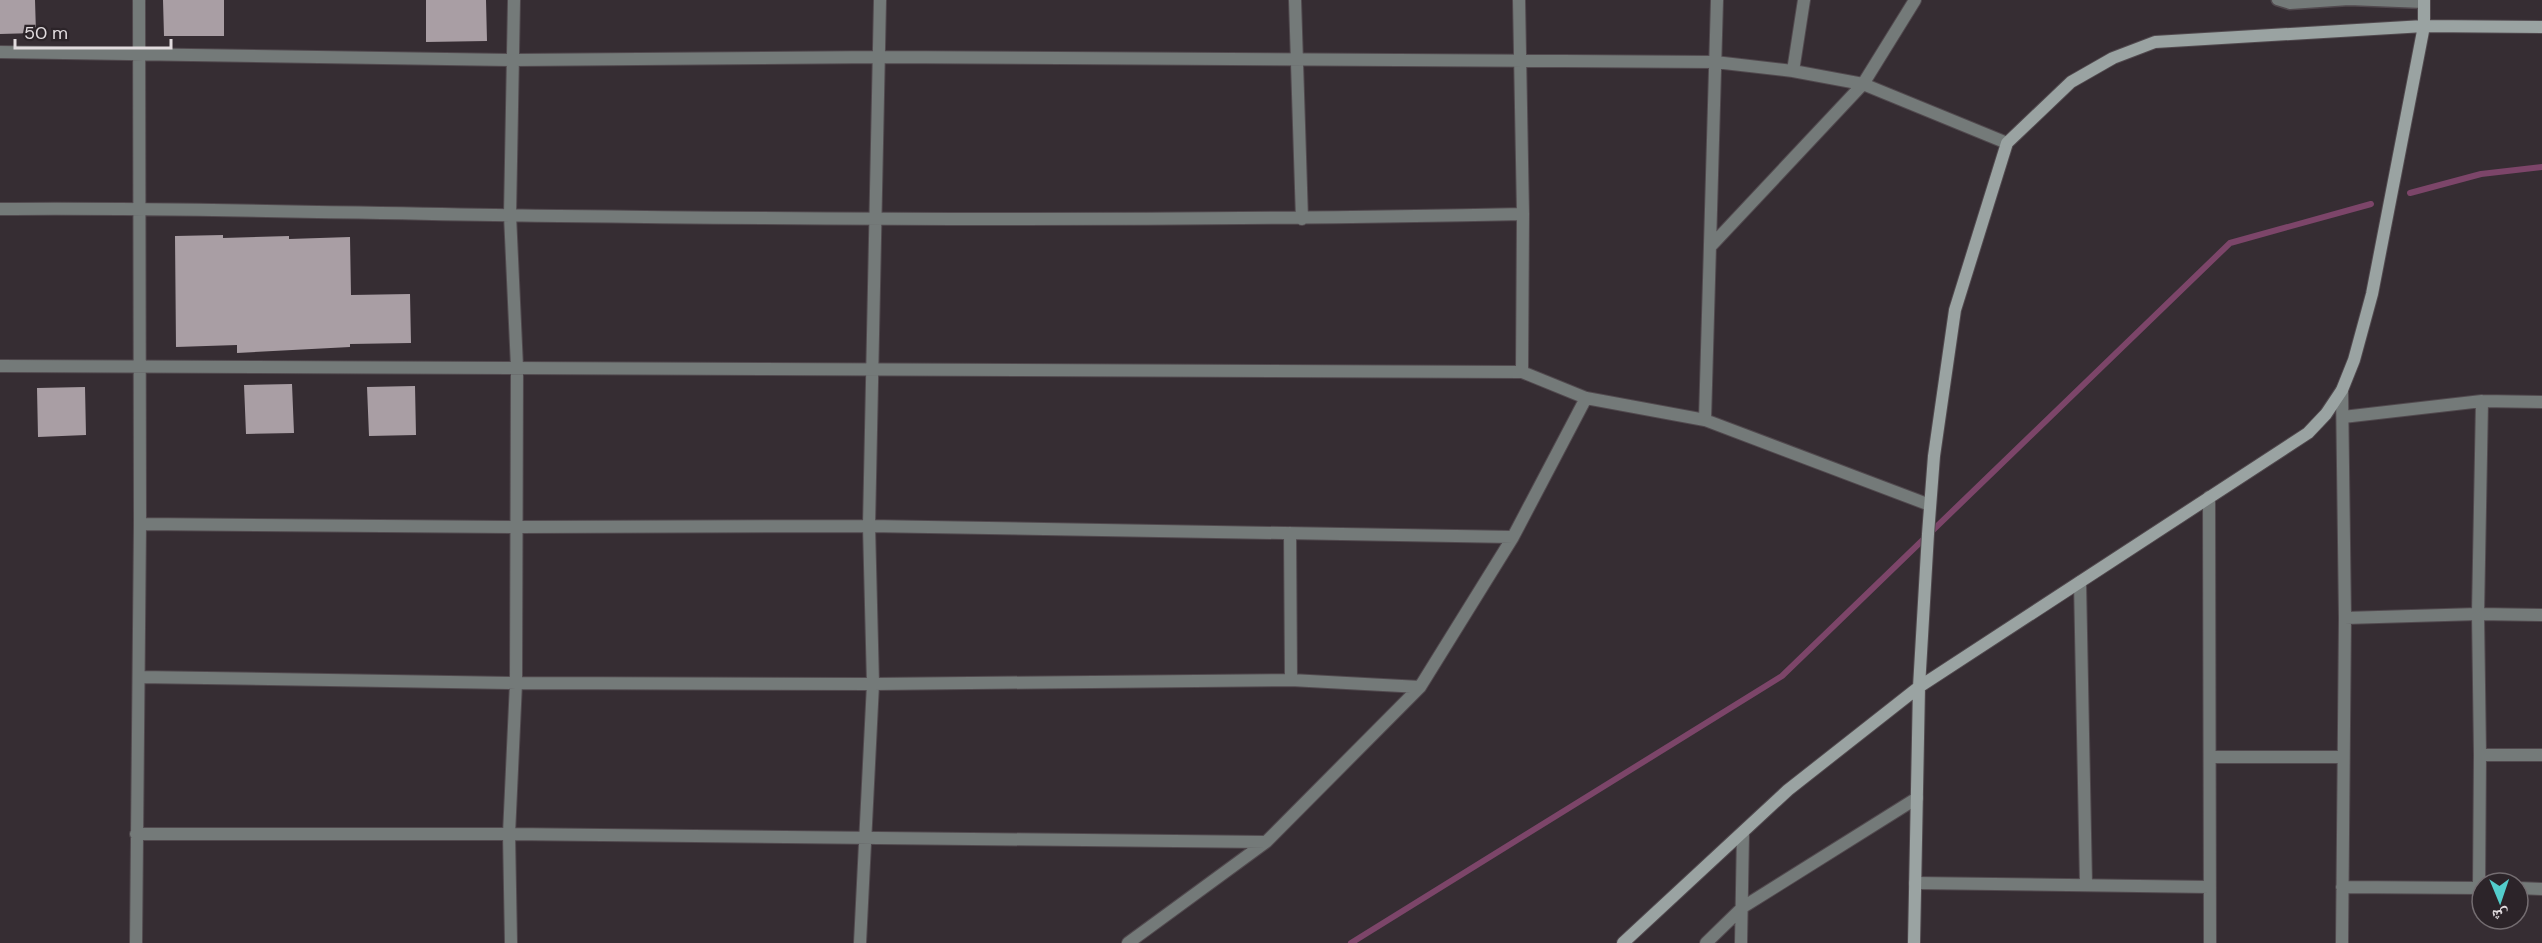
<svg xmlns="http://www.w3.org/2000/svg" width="2542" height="943" viewBox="0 0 2542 943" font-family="'DM Sans','Noto Naskh Arabic',sans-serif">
<rect width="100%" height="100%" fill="#362d33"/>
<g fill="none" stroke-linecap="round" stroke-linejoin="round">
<path stroke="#7c4569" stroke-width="6" d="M2410,193L2481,174L2542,167
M1351,943L1782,676L2230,243L2371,204"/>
</g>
<path fill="#a99ea4" d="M0,0H35L36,33L0,34Z
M163,0H224V36H164Z
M426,0H486L487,41L426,42Z
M223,235V238L289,236V239L350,237L351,295L410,294L411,343L350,344V347L237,353V345L176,347L175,236Z
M292,384L294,433L246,434L244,385Z
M415,386L416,435L369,436L367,387Z
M85,387L86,435L38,437L37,388Z"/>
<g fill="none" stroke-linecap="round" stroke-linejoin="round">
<g stroke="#51494e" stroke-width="13">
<path id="lane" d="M2277,0L2290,4L2349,0L2424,3"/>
</g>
<g stroke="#51494e" stroke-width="14">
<path id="street" d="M1295,0L1302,219
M1519,0L1523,214L1522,372
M0,52L513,60L881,57L1715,62L1793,71L1863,84L2007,143
M1793,71L1804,0
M0,209C186,207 372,214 559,216C880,220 1202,221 1523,214
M1710,247L1863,84L1915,0
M0,366L1522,372L1586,398L1705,420L1930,505
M2482,401L2478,614L2480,755H2542
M2343,417L2482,401L2542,402
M1705,420L1717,0
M2209,497L2210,943
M140,524L516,527L869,526L1513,537
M1290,533L1291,680
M2080,582L2086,884
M2345,618L2478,614L2542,615
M139,677L516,683L873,684L1291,680L1420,687
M2210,757H2343
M136,834H509L1266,842
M1915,883L2210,887
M2342,887L2482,888
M2479,888L2480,755
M2518,888L2542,889
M136,943L140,524L139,0
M511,943L509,834L516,683L517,367L510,215L514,0
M860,943L873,684L869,526L880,0
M1128,943L1266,842L1420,687L1513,537L1586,398
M1706,943L1743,907L1917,798
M1741,943L1743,833
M2342,943L2345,618L2342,390"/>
</g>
<g stroke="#51494e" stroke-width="14">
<path id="secondary" d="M1623,943L1788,790L1919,687L2308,433L2326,414L2342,390L2354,360L2372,294L2424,26V0
M1914,943L1919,687L1928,534L1934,456L1955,310L2007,143L2071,82L2113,58L2155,42L2424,26L2542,27"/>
</g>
<use href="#lane" stroke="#747a79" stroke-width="10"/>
<use href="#street" stroke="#747a79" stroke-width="12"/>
<use href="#secondary" stroke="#9aa3a2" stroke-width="12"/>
</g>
<g transform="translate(2500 901) rotate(178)"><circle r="28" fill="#2c2429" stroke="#746d71" stroke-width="1.5"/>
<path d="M0-4.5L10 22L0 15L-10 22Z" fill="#53cdcb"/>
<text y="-9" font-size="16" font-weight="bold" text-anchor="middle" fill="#e1dbde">ش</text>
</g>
<path d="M15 39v9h156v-9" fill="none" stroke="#e1dbde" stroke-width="3"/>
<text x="24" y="39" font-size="18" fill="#e1dbde" stroke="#2c2429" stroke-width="4.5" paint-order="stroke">50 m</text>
</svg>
